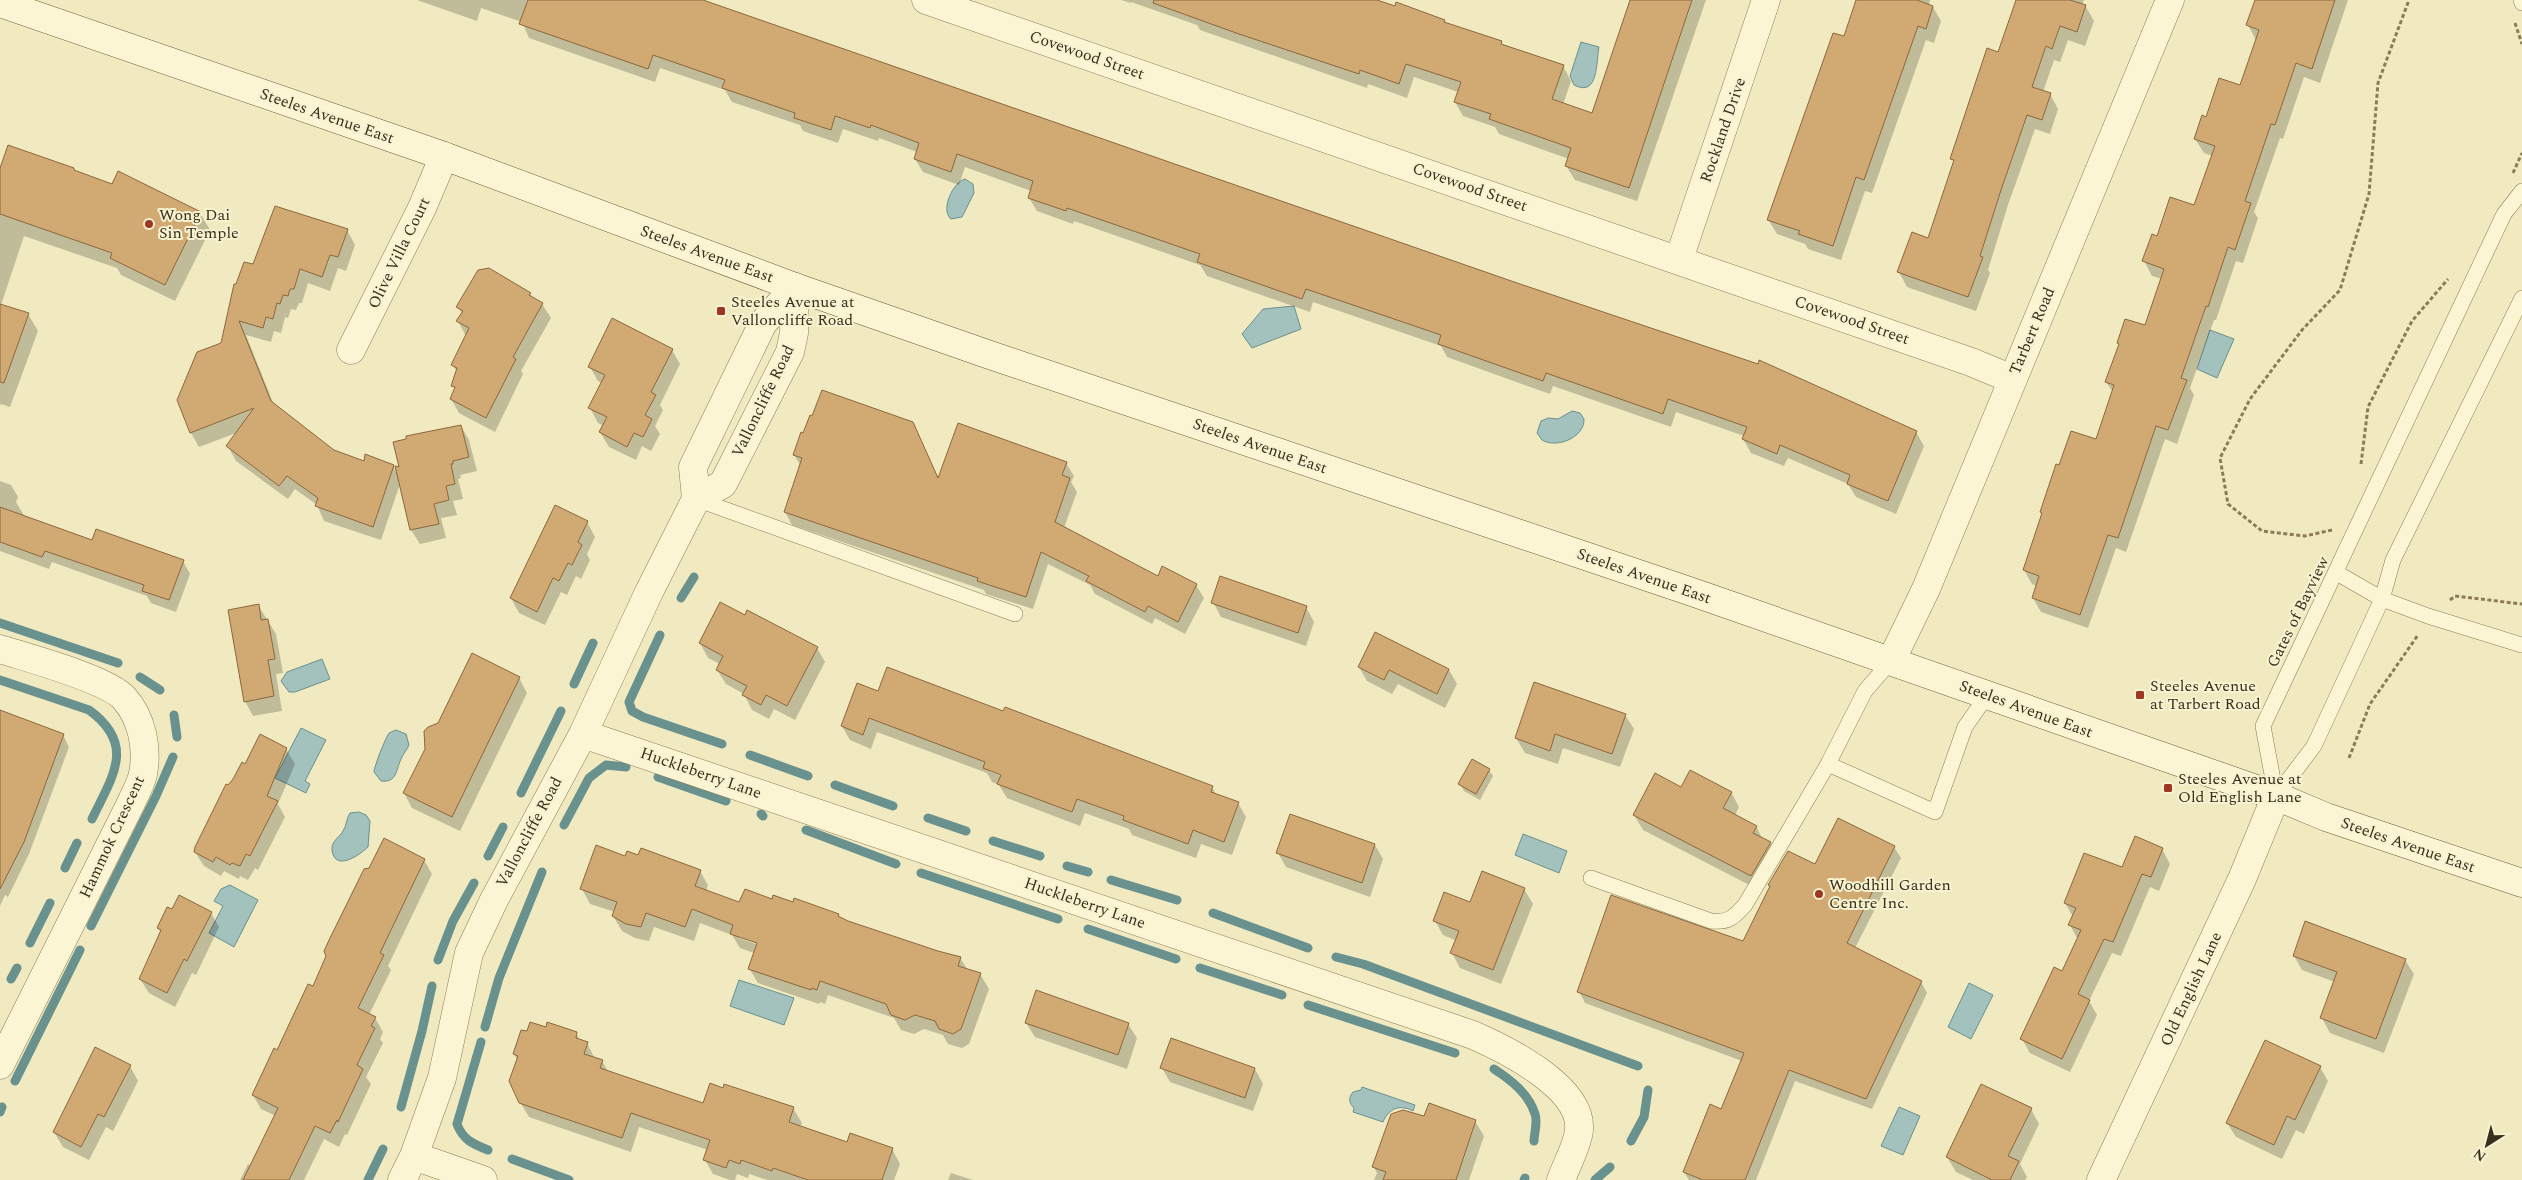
<svg xmlns="http://www.w3.org/2000/svg" width="2522" height="1180" viewBox="0 0 2522 1180" font-family="Spectral,serif">
<rect width="100%" height="100%" fill="#f1eac0"/>
<path fill="#a3c2be" stroke="#69918d" d="M1581,42L1599,47C1596,61 1599,98 1574,85L1570,76Z
M965,179L973,184L974,193L962,217L951,219C940,210 953,182 965,179Z
M1294,306L1301,329L1252,348L1242,334L1263,309Z
M2210,330L2234,339L2217,378L2197,369Z
M1572,411L1580,413L1584,419C1585,437 1557,449 1542,440L1537,433L1541,421L1548,418L1558,419Z
M322,659L330,679L295,692H289L281,681L287,672Z
M301,728L326,740L305,781L310,784L306,793L275,778Z
M396,730L406,734L409,745C407,750 403,754 401,759C396,770 397,783 381,781L374,772C374,767 385,739 389,733Z
M359,812L366,815L370,821L368,847C361,854 335,873 332,850C331,841 340,837 343,831C347,825 346,819 350,813Z
M1523,834L1567,851L1559,873L1515,855Z
M230,885L258,900L234,947L209,933L223,906L214,901L221,889Z
M739,980L794,998L784,1025L730,1006Z
M1969,983L1993,995L1971,1039L1948,1027Z
M1362,1087L1415,1105L1413,1111C1400,1104 1389,1108 1383,1122L1353,1112L1354,1108C1349,1103 1348,1098 1353,1092L1361,1090Z
M1899,1107L1920,1116L1903,1155L1881,1146Z"/>
<path fill="#0003" fill-rule="evenodd" d="M417,0H695L924,79L925,77L1519,285L1916,432L1924,446L1896,514L1856,497L1848,484L1788,458L1784,466L1751,453L1743,439L1744,436L1676,412L1671,427L1553,386L1550,394L1447,357L1441,346L1313,302L1310,312L1207,276L1200,265L1074,221L1073,224L1037,211L1029,198L1031,191L965,167L959,185L923,172L915,159L917,152L879,138L878,141L843,129L838,143L803,131L800,125L732,102L725,90L660,68L655,82L529,38L522,22L481,8L477,21Z
M1121,0H1374L1444,21L1446,24L1563,66L1571,81L1563,105L1593,115L1632,0H1706L1637,201L1575,180L1566,166L1569,159L1499,134L1495,127L1463,116L1455,102L1458,92L1414,77L1407,98L1368,84L1367,88L1200,30L1197,25L1131,2V3Z
M1857,0H1930L1929,5L1933,7L1941,21L1934,43L1926,40L1872,193L1865,191L1841,260L1808,249L1805,244L1777,234L1768,219L1844,38Z
M2017,0H2084L2082,5L2086,7L2094,21L2085,46L2068,40L2060,62L2054,60L2043,92L2050,94L2058,109L2050,134L2035,129L2008,205L1988,270L1990,273L1976,311L1907,287L1899,272L1929,239L1954,163L1952,159L1999,54Z
M2264,0H2348L2320,83L2304,77L2283,139L2280,138L2254,212L2258,218L2243,263L2236,261L2216,320H2214L2190,388L2194,395L2177,444L2165,439L2126,552L2116,548L2088,628L2041,612L2033,598L2037,586L2032,584L2024,570L2043,515L2041,512L2060,467L2097,440L2113,392L2106,382L2120,346L2118,343L2146,327L2162,279L2152,276L2144,261L2158,238L2195,207L2213,156L2204,153L2195,139L2207,119L2241,86L2256,40L2248,25Z
M0,171L75,172L200,213L210,230L175,301L121,275L117,268L24,236L1,305L28,314L38,331L10,407L1,404L0,406Z
M347,230L355,245L346,271L338,268L330,291L308,283L302,303H299L296,310L291,309L288,318L285,317L281,333L274,331L271,342L246,335L274,405L333,451L364,462L393,466L397,473L461,426L469,440L477,471L460,475L461,478L458,479L463,499L453,501L457,515L441,518L446,538L420,544L411,530L400,484L381,540L324,521L317,505L295,489L288,499L236,461L228,446L239,432L199,447L191,433L222,344L253,266Z
M530,293L533,299L542,304L551,318L521,371L523,374L495,432L459,413L451,399L455,390L453,386L457,372L452,364L466,336L458,321L462,314L458,307Z
M672,350L680,364L660,405L663,410L655,426L660,434L651,451L642,446L636,460L609,447L600,432L604,426L598,423L590,408L602,383L598,381L590,367Z
M912,423L939,479L1066,463L1074,476L1071,482L1077,492L1064,528L1158,577L1196,585L1204,598L1185,634L1155,618L1152,624L1095,594L1090,585L1048,564L1033,609L986,594L984,590L792,525L785,512L801,466L794,455Z
M0,481L11,485L18,497L16,502L25,517L93,541L183,561L190,574L176,612L151,603L147,596L52,562L49,569L0,551Z
M587,522L595,537L587,554L590,560L581,579L576,576L567,595L561,592L545,625L519,613L511,598Z
M1213,602L1306,607L1314,622L1306,646L1221,617Z
M258,605L276,634L283,673L276,674L282,711L253,716L245,701Z
M745,617L817,648L825,662L795,720L774,709L769,719L752,710L744,694L726,684L717,670L720,664L708,658L700,643Z
M1359,667L1449,670L1457,684L1445,708L1398,684L1392,694L1367,681Z
M519,678L527,693L460,831L412,808L404,793L439,724Z
M879,693L1004,712L1212,787L1217,796L1238,803L1246,817L1232,855L1201,844L1196,858L1132,835L1129,829L1085,813L1080,826L1007,798L999,785L992,782L987,773L877,732L871,749L850,740L842,726ZM989,769L1007,776L1006,778L989,771Z
M0,712L63,735L69,747L29,854L8,897L5,895L0,906Z
M1625,715L1634,729L1620,767L1563,748L1558,764L1525,753L1516,738Z
M286,749L295,764L278,804L285,817L258,870L255,868L248,880L240,876L239,879L224,871L221,876L204,866L195,852L229,787L246,766Z
M1489,770L1493,776L1480,800L1464,791L1460,784Z
M1682,789L1731,792L1739,807L1735,815L1756,826L1763,840L1770,843L1779,858L1759,890L1643,830L1634,815Z
M1375,845L1383,859L1370,897L1286,867L1278,853Z
M1894,847L1901,858L1855,948L1921,982L1927,993L1872,1109L1795,1081L1756,1180H1689L1684,1172L1722,1110L1742,1061L1585,1003L1579,991L1743,942L1770,887L1769,885L1816,866Z
M2162,849L2170,864L2159,891L2150,887L2121,956L2112,953L2089,1001L2097,1015L2070,1072L2030,1053L2022,1039L2063,973L2078,940L2070,925L2073,917L2065,903Z
M626,857L700,871L708,885L706,892L739,904L773,900L793,903L838,915L841,919L937,953L960,958L968,970L980,974L989,989L969,1044L962,1048L948,1044L943,1035L924,1029L914,1034L901,1030L894,1018L828,995L825,1004L820,1002L819,1004L758,983L749,968L754,953L740,948L732,935L700,923L694,941L654,927L649,941L635,938L622,931L613,916L615,912L590,904L582,889ZM739,936L763,944L762,946L739,938Z
M424,860L432,874L388,966L391,970L369,1015L375,1018L383,1032L380,1039L383,1043L366,1077L371,1084L347,1135L345,1134L339,1147L324,1139L304,1180H240L248,1164L251,1166L276,1116L261,1109L253,1095L313,988Z
M1524,889L1533,904L1501,984L1460,968L1452,953L1457,941L1443,935L1435,921L1471,904Z
M172,910L211,913L219,927L196,975L192,973L175,1007L149,993L140,979L161,933L158,928Z
M2294,956L2405,960L2414,974L2384,1053L2330,1033L2322,1018L2335,982L2302,970Z
M1026,1023L1128,1024L1137,1038L1127,1069L1035,1037Z
M547,1029L576,1034L581,1041L587,1043L595,1059L602,1061L609,1073L703,1105L793,1108L802,1123L800,1127L848,1143L892,1149L900,1164L894,1180H767L749,1174L748,1178L737,1174L735,1180H730L713,1174L705,1160L708,1150L639,1127L631,1152L529,1117L520,1102L518,1061L514,1054L527,1033Z
M1171,1040L1255,1069L1263,1084L1253,1111L1170,1082L1162,1068Z
M130,1066L138,1081L113,1131L106,1127L89,1160L63,1147L54,1132Z
M2320,1067L2328,1081L2304,1134L2296,1130L2282,1159L2236,1137L2227,1123Z
M2031,1109L2039,1124L2020,1164L2027,1177L2025,1180H1973L1956,1172L1947,1157Z
M1424,1118L1475,1121L1484,1136L1469,1180H1374L1377,1173L1374,1167Z
M951,1173L973,1180H948Z"/>
<g fill="none" stroke-linecap="round" stroke-linejoin="round">
<path stroke="#69918d" stroke-width="9" d="M681,598L694,577
M0,623L118,663
M660,635L629,702L632,711L643,717L722,744
M140,677L160,690
M0,680L89,710C137,745 112,777 92,819
M574,684L593,643
M174,715L177,737
M750,755L808,776
M658,777L726,801
M835,785L893,806
M521,793L561,711
M761,814L763,816
M928,818L966,831
M564,825L589,778L606,765L626,767
M806,830L896,864
M993,841L1040,856
M488,856L503,827
M1067,866L1088,872
M65,868L77,843
M921,873L1058,919
M1111,880L1177,900
M1213,913L1308,948
M91,926L156,796L173,757
M1088,929L1176,959
M30,943L50,903
M1336,957L1363,964L1638,1066
M438,960L453,921L474,883
M1200,968L1282,995
M11,979L17,968
M1308,1005L1455,1053
M485,1027L499,978L542,872
M481,1042L457,1124C463,1140 473,1144 488,1150
M1494,1069C1511,1080 1529,1094 1535,1114C1538,1122 1534,1134 1534,1141
M15,1081L80,950
M401,1107L422,1031L432,986
M0,1112L2,1107
M1631,1141L1644,1117L1648,1090
M512,1159L569,1180
M368,1180L383,1149
M1524,1180L1525,1178
M1595,1180L1610,1167"/>
</g>
<path fill="#d1a973" stroke="#8b683b" d="M528,0H703L1520,284L1758,364L1759,360L1917,431L1888,501L1847,484L1850,475L1780,445L1777,454L1742,439L1747,427L1668,399L1663,414L1546,373L1543,381L1438,344L1441,335L1306,289L1302,299L1197,262L1200,254L1067,208L1066,211L1028,198L1033,181L957,154L951,172L914,159L919,143L871,125L870,128L835,116L831,130L794,118L795,113L722,88L725,80L653,55L648,69L519,24Z
M1154,0H1377L1395,6L1396,2L1445,20L1444,22L1502,41L1501,44L1564,65L1552,99L1592,113L1630,0H1692L1629,188L1565,166L1571,148L1489,119L1491,114L1454,102L1461,82L1406,64L1399,84L1360,70L1359,74L1239,34L1153,3Z
M1856,0H1917L1933,6L1926,29L1918,26L1864,180L1856,177L1833,246L1798,234L1800,231L1767,220L1833,33L1844,36Z
M2016,0H2070L2086,5L2077,32L2060,26L2052,49L2046,46L2032,87L2051,93L2042,120L2027,115L2001,190L1980,256L1983,257L1968,297L1897,272L1912,232L1928,238L1954,160L1950,159L1987,48L1998,52Z
M2255,0H2335L2312,69L2296,63L2275,125L2271,124L2245,201L2251,203L2235,250L2228,247L2208,307L2206,306L2181,378L2187,380L2168,430L2156,426L2118,538L2108,535L2080,615L2032,598L2039,576L2023,570L2042,513L2040,512L2056,464L2059,465L2071,431L2096,439L2114,385L2105,382L2119,344L2117,343L2125,319L2145,325L2164,269L2142,261L2152,234L2157,236L2170,197L2194,205L2215,146L2194,139L2202,115L2206,117L2219,78L2240,85L2259,30L2246,25Z
M8,145L74,168V170L112,184L118,171L201,212L165,285L110,258L112,253L0,214V168Z
M275,206L348,229L338,257L330,255L322,277L300,269L294,289H290L288,296L283,295L280,304L277,303L273,319L266,317L263,328L239,321L271,401L334,450L364,461L365,454L394,465L373,527L315,506L318,498L287,476L279,486L226,446L254,408L190,433L177,400L197,352L221,343L234,284H236L244,262L253,264Z
M489,268L531,293L529,295L543,303L513,357L516,359L486,418L450,399L455,387L451,386L457,368L451,365L469,328L456,321L463,311L456,307L478,270Z
M0,304L29,313L4,383L0,382Z
M612,318L673,349L651,392L656,395L645,415L652,419L643,437L634,433L627,447L599,432L607,417L588,408L605,375L588,367Z
M822,390L913,422L938,478L958,423L1067,462L1062,475L1070,478L1055,522L1158,576L1162,566L1197,584L1178,622L1148,606L1145,612L1086,581L1089,576L1041,552L1026,597L977,581L978,578L784,512L802,458L793,455L801,432L803,433L810,415L812,416Z
M461,425L469,457L453,461V464H451L455,484L446,486L449,500L434,504L439,524L410,530L395,466L399,467L393,442L406,439V436Z
M555,505L588,521L578,542L582,545L572,565L568,563L559,581L553,578L537,612L510,598Z
M0,507L92,540L96,529L184,560L169,600L142,591L144,585L45,551L42,557L0,542Z
M1220,576L1307,606L1298,633L1211,603Z
M720,602L745,615L747,610L818,647L787,706L766,695L761,705L742,695L747,686L716,670L723,656L699,643Z
M259,604L261,620L268,619L275,659L268,660L274,696L244,702L228,610Z
M1375,632L1449,669L1437,694L1389,670L1384,680L1358,667Z
M472,653L520,677L452,817L403,793L425,749L424,731L428,727L438,723Z
M887,667L1003,711L1005,707L1213,786L1211,792L1239,802L1224,842L1193,830L1188,844L1123,820L1124,816L1077,799L1072,812L997,784L1001,775L983,768L985,762L869,718L863,735L841,726L857,683L878,691Z
M1534,682L1626,714L1612,754L1555,734L1550,751L1515,738Z
M0,710L64,734L24,842L0,889Z
M260,734L287,748L267,796L278,801L250,856L246,854L240,866L232,863L230,865L216,857L213,862L194,852L195,847L226,784L228,785L233,779L242,762L245,764Z
M1472,759L1490,769L1476,794L1458,784Z
M1690,770L1732,792L1723,808L1757,826L1753,833L1771,842L1751,876L1633,815L1655,773L1681,787Z
M1290,814L1375,844L1362,883L1276,853Z
M1838,818L1895,846L1847,943L1922,981L1866,1099L1789,1070L1745,1180H1703L1683,1172L1710,1104L1721,1109L1744,1053L1577,992L1611,895L1743,941L1770,886L1768,885L1788,851L1815,864Z
M2135,836L2163,848L2151,877L2142,874L2113,942L2104,939L2078,994L2090,1000L2062,1059L2020,1039L2054,967L2062,971L2081,930L2068,925L2076,908L2064,903L2084,853L2122,867Z
M384,838L425,859L380,953L384,955L358,1008L376,1017L371,1026L375,1028L357,1065L363,1069L338,1122L337,1120L330,1133L315,1126L289,1180H243L278,1108L252,1095L274,1048L277,1050L308,984L313,986L326,956L324,951L330,938L364,869L369,868Z
M596,845L625,856L627,851L638,855L641,848L701,870L695,886L739,902L745,889L772,899L773,895L793,902L794,898L839,914L838,916L848,921L938,951L961,957L958,966L981,973L961,1029L953,1034L939,1029L935,1021L915,1015L905,1020L891,1015L886,1004L820,981L817,990L812,988L811,990L748,969L757,943L730,934L733,925L692,909L685,927L646,913L641,927L626,924L612,916L617,902L580,889Z
M1482,871L1525,888L1493,970L1450,953L1459,931L1433,921L1444,892L1470,902Z
M179,895L212,912L187,961L184,959L167,993L139,979L161,930L157,928L167,907L172,909Z
M2305,921L2406,959L2376,1039L2320,1018L2337,972L2293,956Z
M1036,990L1129,1023L1118,1055L1025,1023Z
M530,1022L546,1027L547,1022L577,1032L576,1038L588,1042L584,1054L603,1060L600,1068L703,1103L710,1083L723,1088L724,1084L794,1107L789,1122L847,1142L850,1133L893,1148L882,1180H808L773,1168L772,1171L741,1160L740,1164L729,1160L726,1168L703,1160L710,1140L631,1113L622,1138L519,1103L509,1081L518,1056L513,1054L521,1030L527,1031Z
M1171,1038L1255,1068L1245,1098L1160,1068Z
M2265,1040L2321,1066L2295,1120L2287,1116L2274,1145L2226,1123Z
M95,1047L131,1065L104,1117L98,1114L81,1147L53,1132Z
M1981,1084L2032,1108L2008,1156L2019,1161L2010,1180H1992L1946,1157Z
M1429,1103L1476,1120L1456,1180H1383L1386,1172L1372,1167L1391,1114L1403,1110L1424,1116Z"/>
<g fill="none" stroke-linecap="round" stroke-linejoin="round">
<g stroke="#8b7b57" stroke-width="16">
<path id="lane" d="M2521,0L2522,3
M696,499L1015,614
M2337,573L2382,599L2428,616L2522,645
M1828,764L1935,812L1965,727L1988,694
M2276,796L2263,726L2504,214L2522,191
M2276,796L2314,746L2382,599L2393,560L2522,298
M1591,878L1711,921C1729,923 1734,917 1745,905L1828,764L1865,691L1891,661"/>
</g>
<g stroke="#8b7b57" stroke-width="29">
<path id="street" d="M926,0L1971,362L2012,379
M1679,259L1766,0
M351,350L422,208L444,156
M696,499L723,484L790,352L794,333L795,287
M0,649C28,658 107,679 124,698C142,718 148,748 143,774C141,784 134,796 130,805L0,1065
M1891,661L1926,589L2170,0
M583,734L1473,1035C1505,1049 1583,1087 1579,1130C1578,1144 1566,1166 1561,1180
M414,1156L483,1180
M402,1180L414,1156L442,1078L469,953L494,900L583,734L649,592L696,499L693,467L763,323L795,287
M2101,1180L2242,879L2276,796"/>
</g>
<g stroke="#6c5b3a" stroke-width="29">
<path id="secondary" d="M0,3L444,156L795,287L987,354L1695,593L2276,796L2326,817L2522,883"/>
</g>
<path stroke="#8b7b57" stroke-width="3" stroke-dasharray="4 2.5" stroke-linecap="butt" d="M2515,23L2522,44
M2513,173L2522,153
M2361,464L2368,407L2412,321L2448,279
M2332,530L2305,536L2262,531L2228,504L2220,458L2250,399L2302,330L2340,290L2369,194L2378,83L2409,0
M2450,600L2455,596L2522,604
M2349,758L2370,704L2418,635"/>
<use href="#lane" stroke="#fbf5d3" stroke-width="15"/>
<use href="#street" stroke="#fbf5d3" stroke-width="28"/>
<use href="#secondary" stroke="#fbf5d3" stroke-width="28"/>
</g>
<g fill="#9d3623" stroke="#f7f2d0" stroke-width="2">
<circle cx="149" cy="224" r="5"/>
<rect x="716" y="306" width="10" height="10" rx="2.5"/>
<rect x="2135" y="690" width="10" height="10" rx="2.5"/>
<rect x="2163" y="783" width="10" height="10" rx="2.5"/>
<circle cx="1819" cy="894" r="5"/>
</g>
<g text-anchor="middle" dominant-baseline="central" stroke-width="4" stroke-linejoin="round" paint-order="stroke">
<g font-size="16" fill="#392f1c" stroke="#f7f2d0">
<text transform="translate(1087 55) rotate(19)">Covewood Street</text>
<text transform="translate(327 116) rotate(19)">Steeles Avenue East</text>
<text transform="translate(1723 130) rotate(-71)">Rockland Drive</text>
<text transform="translate(1470 187) rotate(19)">Covewood Street</text>
<text transform="translate(399 253) rotate(-64)">Olive Villa Court</text>
<text transform="translate(707 254) rotate(20)">Steeles Avenue East</text>
<text transform="translate(1852 320) rotate(19)">Covewood Street</text>
<text transform="translate(2032 331) rotate(-67)">Tarbert Road</text>
<text transform="translate(763 401) rotate(-64)">Valloncliffe Road</text>
<text transform="translate(1260 446) rotate(19)">Steeles Avenue East</text>
<text transform="translate(1644 576) rotate(19)">Steeles Avenue East</text>
<text transform="translate(2298 612) rotate(-64)">Gates of Bayview</text>
<text transform="translate(2026 709) rotate(20)">Steeles Avenue East</text>
<text transform="translate(701 773) rotate(19)">Huckleberry Lane</text>
<text transform="translate(529 832) rotate(-62)">Valloncliffe Road</text>
<text transform="translate(112 837) rotate(-65)">Hammok Crescent</text>
<text transform="translate(2408 845) rotate(19)">Steeles Avenue East</text>
<text transform="translate(1085 903) rotate(19)">Huckleberry Lane</text>
<text transform="translate(2191 989) rotate(-65)">Old English Lane</text>
</g>
<g font-size="16" fill="#392f1c" stroke="#f7f2d0" text-anchor="start">
<text x="159" y="215">Wong Dai<tspan x="159" dy="18">Sin Temple</tspan></text>
<text x="731" y="302">Steeles Avenue at<tspan x="731" dy="18">Valloncliffe Road</tspan></text>
<text x="2150" y="686">Steeles Avenue<tspan x="2150" dy="18">at Tarbert Road</tspan></text>
<text x="2178" y="779">Steeles Avenue at<tspan x="2178" dy="18">Old English Lane</tspan></text>
<text x="1829" y="885">Woodhill Garden<tspan x="1829" dy="18">Centre Inc.</tspan></text>
</g>
</g>
<g transform="translate(2487 1145) rotate(216)" stroke="#f7f2d0" stroke-width="4" paint-order="stroke">
<path d="M0-4L9 19L0 12L-9 19Z" fill="#392f1c"/>
<text y="-8" font-size="14" font-weight="bold" text-anchor="middle" fill="#392f1c">N</text>
</g>
</svg>
